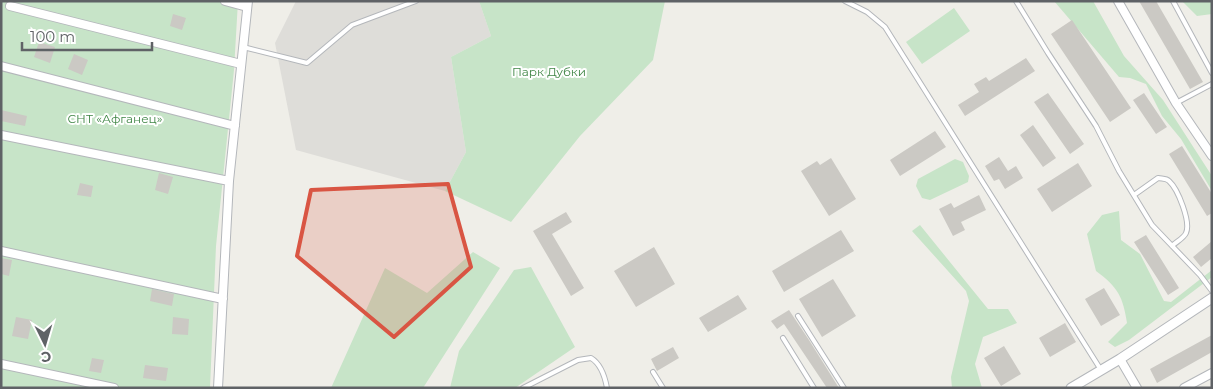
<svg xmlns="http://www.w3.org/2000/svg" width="1213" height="389" viewBox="0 0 1213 389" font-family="Montserrat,sans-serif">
<rect width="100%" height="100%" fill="#efeee8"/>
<path fill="#deddd9" d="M296,1H479L491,36L451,57L466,152L445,191L296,150L275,43Z"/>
<path fill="#c7e4c8" d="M1,1H238L234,70L216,246L210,388H1Z
M479,1H665L653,60L580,136L511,222L445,191L466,152L451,57L491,36Z
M1054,1H1093L1124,56L1163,100L1212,176V191L1181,139L1162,116L1146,84L1130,78L1119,77Z
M1182,1H1212V14L1197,16Z
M954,8L970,31L922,64L906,42Z
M955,159L963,162L969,176L968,182L930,200L922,198L916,186L918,179Z
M1119,211L1121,240L1140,254L1164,301L1171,302L1212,270V277L1129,340L1115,347L1108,342L1127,323C1123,297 1118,287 1096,271L1087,234L1102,215Z
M920,225L988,309H1008L1017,323L983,337L975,364L982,388H952L951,377L969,301L966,291L912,231Z
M473,252L500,268L423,388H331L385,268L427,293Z
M531,267L575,347L515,388H450L459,351L514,270Z"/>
<path fill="#cbc9c4" d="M1139,1H1156L1203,82L1190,89Z
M173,14L186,18L182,30L170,26Z
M1072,20L1131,108L1110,122L1051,34Z
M39,42L55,47L50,63L34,57Z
M74,54L88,60L82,75L68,69Z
M1026,58L1035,71L965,116L958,105L979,92L974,84L986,77L989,81Z
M1048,93L1084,144L1070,154L1034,102Z
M1144,93L1167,127L1156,134L1133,100Z
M1,110L27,116L25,126L1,121Z
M1033,125L1056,158L1043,167L1020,135Z
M935,131L946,147L900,176L890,160Z
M1182,146L1212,194V213L1207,216L1169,154Z
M999,157L1008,171L1016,166L1023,178L1005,189L999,179L994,181L985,166Z
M831,158L856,199L829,216L801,171L817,161L820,165Z
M1078,163L1092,186L1052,212L1037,189Z
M159,173L173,177L168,194L155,190Z
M80,183L93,186L91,197L77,195Z
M979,195L986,210L961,222L965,230L953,236L939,209L951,203L954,208Z
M566,212L572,222L552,234L584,288L571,296L533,231Z
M841,230L854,251L784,292L772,271Z
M1146,235L1179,288L1168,295L1134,242Z
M1212,241V258L1201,267L1193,257Z
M654,247L675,284L636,307L614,271Z
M1,258L12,260L9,276L1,274Z
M833,279L856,316L822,337L799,299Z
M1104,288L1120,315L1101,326L1085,299Z
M152,289L174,294L172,306L150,301Z
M738,295L747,309L708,332L699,318Z
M789,310L809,340L839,388H827L784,324L777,329L771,321Z
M16,317L32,320L28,339L12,336Z
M173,317L189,319L188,335L172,334Z
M1065,323L1076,342L1050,357L1039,338Z
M1212,335V352L1157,383L1150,369Z
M1004,346L1021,374L1001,386L984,358Z
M673,347L679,358L657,371L651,359Z
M92,358L104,360L101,373L89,371Z
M145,365L168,368L166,381L143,378Z"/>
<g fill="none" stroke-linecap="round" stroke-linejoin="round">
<g stroke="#b4b7bb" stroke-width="6">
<path id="service" d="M845,1L867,12L885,27L1101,370
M1016,1L1048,53L1096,126L1119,171L1152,225L1200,275L1212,291
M1173,1L1212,73
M243,47L307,63L352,25L416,1
M1176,103L1212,84
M1134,195L1158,178C1162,179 1166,178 1169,181C1178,189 1191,222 1186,233C1184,238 1176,242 1172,246
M798,316L844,388
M783,338L814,388
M653,372L663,388
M523,388L578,360L591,358C601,364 605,377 607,388"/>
</g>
<g stroke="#b4b7bb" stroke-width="10">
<path id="minor" d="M225,1L247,7
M1118,1L1176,103L1212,156
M10,6L241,64
M1,66L235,126
M1,135L229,181
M1,251L223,299
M1120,359L1137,388
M1,364L114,388
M218,388L229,181L248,1
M1184,388L1212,373"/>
</g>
<g stroke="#b4b7bb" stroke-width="11">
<path id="tertiary" d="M1071,388L1120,359L1212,298"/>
</g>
<use href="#service" stroke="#fff" stroke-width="4"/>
<use href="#minor" stroke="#fff" stroke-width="8"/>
<use href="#tertiary" stroke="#fff" stroke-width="9"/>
</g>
<path fill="#d95543" fill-opacity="0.2" stroke="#d95543" stroke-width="4" stroke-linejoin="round" d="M448,184L471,267L394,337L297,256L311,190Z"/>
<g text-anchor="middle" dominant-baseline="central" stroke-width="4" stroke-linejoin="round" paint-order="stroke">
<g font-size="12" fill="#3f8545" stroke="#fff">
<text x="549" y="71">Парк Дубки</text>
<text x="115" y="118">СНТ «Афганец»</text>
</g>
</g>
<rect width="1213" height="389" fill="none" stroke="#5f6266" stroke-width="5"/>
<g transform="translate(45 344) rotate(175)" stroke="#ffffff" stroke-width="4" paint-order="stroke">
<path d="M0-4L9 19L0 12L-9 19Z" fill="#5f6266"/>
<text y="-8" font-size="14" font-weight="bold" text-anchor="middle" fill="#5f6266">С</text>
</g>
<path d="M22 42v8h130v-8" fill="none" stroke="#5f6266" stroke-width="2.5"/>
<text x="30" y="42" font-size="15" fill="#5f6266" stroke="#ffffff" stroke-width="4" paint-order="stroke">100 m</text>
</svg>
